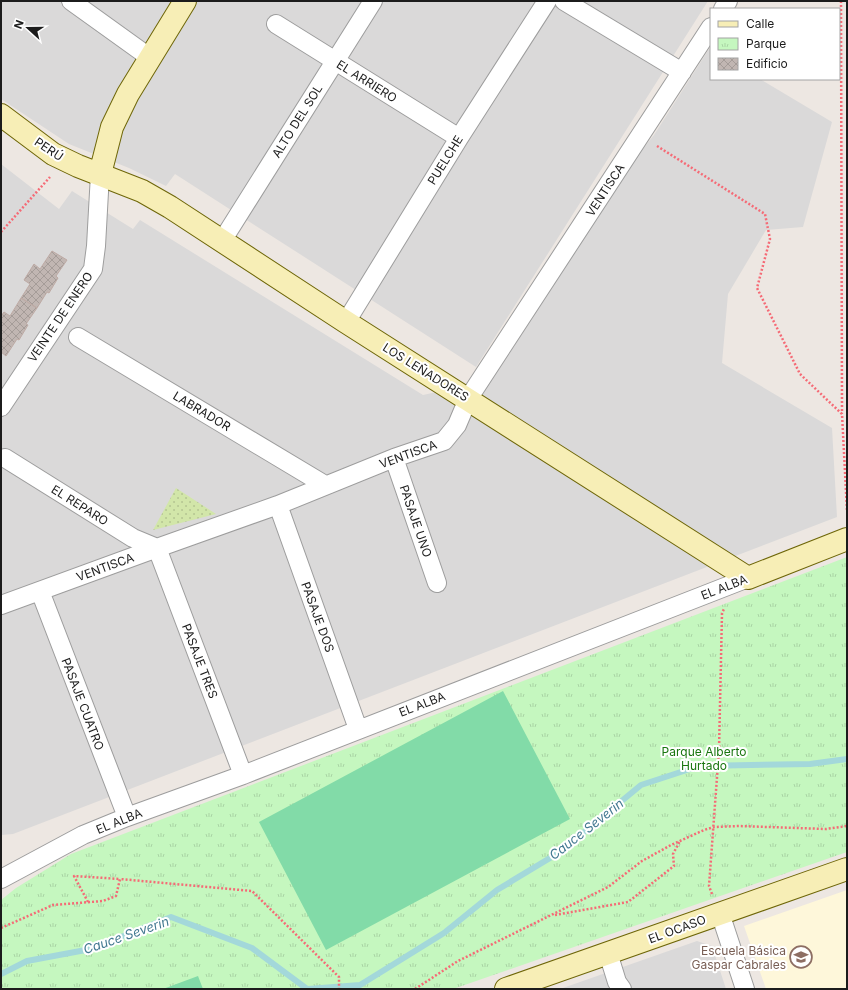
<svg xmlns="http://www.w3.org/2000/svg" width="848" height="990" viewBox="0 0 848 990" font-family="Inter,sans-serif">
<defs>
<pattern id="grass-dots" width="8" height="8" patternUnits="userSpaceOnUse"><rect width="8" height="8" fill="#d2e6a9"/><path d="M2 2h.1M6 6h.1" fill="none" stroke="#b4c591" stroke-width="1.8" stroke-linecap="round"/></pattern>
<pattern id="park-tufts" width="24" height="20" patternUnits="userSpaceOnUse"><rect width="24" height="20" fill="#c5f7bf"/><path d="M3 7l-1-3M5 7V3M7 7l1-3M15 17l-1-3M17 17v-4M19 17l1-3" fill="none" stroke="#a9d3a4"/></pattern>
<pattern id="building-cross-hatch" width="8" height="8" patternUnits="userSpaceOnUse"><rect width="8" height="8" fill="#c1b6b2"/><path d="M0 0l8 8M0 8l8-8" fill="none" stroke="#a59c98"/></pattern>
</defs>
<rect width="100%" height="100%" fill="#ede7e2"/>
<path fill="#dad9d9" d="M1,1H708L476,367L175,174L166,186L129,168L69,144L1,99Z
M709,49L711,50V79H760L832,122L803,227L766,230L728,294L722,363L832,428L837,517L13,834L1,835V164L59,209L72,191L133,229L140,220L423,395L492,380L636,157L654,135Z
M697,941L712,946L726,989H560Z"/>
<path fill="#fef7da" d="M847,890V989H766L744,926Z"/>
<path fill="url(#grass-dots)" d="M176,488L216,514L153,530Z"/>
<path fill="url(#park-tufts)" d="M847,557V852L453,989H1V900L16,888L71,854Z"/>
<path fill="#82dba8" d="M503,691L570,819L326,950L259,822Z
M198,976L203,989H163Z"/>
<g fill="none" stroke-linecap="round" stroke-linejoin="round">
<path stroke="#a3d8da" stroke-width="6" d="M1,974L27,961L91,949L171,917L252,948L307,989
M308,989L360,985L444,933L497,890L560,852L641,785L699,766L810,764L847,759"/>
</g>
<path fill="url(#building-cross-hatch)" stroke="#beaba5" d="M52,251L67,260L56,276L58,278L49,293L47,292L37,308L21,298L30,284L24,280L34,264L40,269Z
M21,298L37,308L26,324L28,325L19,340L17,339L6,356L1,352V316L4,312L10,316Z"/>
<g fill="none" stroke-linecap="round" stroke-linejoin="round">
<g stroke="#9d9d9d" stroke-width="20">
<path id="street" d="M71,1L149,57
M564,1L682,72
M723,9L728,1
M276,24L459,138
M222,241L373,1
M346,322L459,138L547,1
M78,337L325,485
M1,407L93,269L96,246L100,174
M5,458L133,538L157,548L243,775
M394,458L437,583
M278,505L358,729
M40,591L127,817
M1,605L157,548L278,505L394,458L444,441L457,425L468,399L711,27
M1,879L83,835L127,817L243,775L748,578
M720,913L745,989
M608,953L617,982L622,989"/>
</g>
<g stroke="#6e6608" stroke-width="24">
<path id="secondary" d="M1,115L53,154L78,166L142,191L170,207L346,322L748,578L847,539
M100,174L112,127L128,94L185,1
M506,989L847,869"/>
</g>
<path stroke="#f56b76" stroke-width="2.5" stroke-dasharray="2 2" stroke-linecap="butt" d="M841,1L842,413
M657,146L765,214L770,239L757,288L800,374L842,414L847,511
M1,232L50,177
M712,894L709,886L719,750L722,613L724,609
M88,902L74,876L120,879
M555,915L628,902L674,866L673,854L680,841
M1,928L53,905L103,901L116,896L120,879L252,891L339,977V989
M415,989L458,961L608,887L642,861L671,845L704,830L714,827L739,826L826,829L847,826"/>
<use href="#street" stroke="#fff" stroke-width="18"/>
<use href="#secondary" stroke="#f7eeb6" stroke-width="22"/>
</g>
<defs>
<g id="school-ring" transform="scale(1.15)"><circle r="9.5" fill="#fff" stroke="#8d6e63" stroke-width="1.5"/><path d="M0-5L7-2L0 1L-7-2ZM-4 1L0 2.5L4 1V4Q0 6-4 4Z" fill="#8d6e63"/></g>
</defs>
<g fill-rule="evenodd">
<use href="#school-ring" x="801" y="957"/>
</g>
<g text-anchor="middle" dominant-baseline="central" stroke-width="4" stroke-linejoin="round" paint-order="stroke">
<g font-size="12" fill="#1c1c1c" stroke="#fff">
<text transform="translate(367 81) rotate(32)">EL ARRIERO</text>
<text transform="translate(297 121) rotate(-58)">ALTO DEL SOL</text>
<text transform="translate(49 149) rotate(34)">PERÚ</text>
<text transform="translate(445 160) rotate(-58)">PUELCHE</text>
<text transform="translate(605 190) rotate(-57)">VENTISCA</text>
<text transform="translate(60 317) rotate(-56)">VEINTE DE ENERO</text>
<text transform="translate(426 372) rotate(32)">LOS LEÑADORES</text>
<text transform="translate(202 411) rotate(31)">LABRADOR</text>
<text transform="translate(408 454) rotate(-20)">VENTISCA</text>
<text transform="translate(80 505) rotate(32)">EL REPARO</text>
<text transform="translate(416 521) rotate(71)">PASAJE UNO</text>
<text transform="translate(105 567) rotate(-20)">VENTISCA</text>
<text transform="translate(724 587) rotate(-21)">EL ALBA</text>
<text transform="translate(318 617) rotate(70)">PASAJE DOS</text>
<text transform="translate(200 661) rotate(69)">PASAJE TRES</text>
<text transform="translate(83 704) rotate(69)">PASAJE CUATRO</text>
<text transform="translate(422 704) rotate(-21)">EL ALBA</text>
<text transform="translate(119 821) rotate(-22)">EL ALBA</text>
<text transform="translate(677 929) rotate(-20)">EL OCASO</text>
</g>
<g font-size="12" fill="#19760f" stroke="#fff">
<text x="704" y="751">Parque Alberto<tspan x="704" dy="14">Hurtado</tspan></text>
</g>
<g font-size="12" fill="#785e54" stroke="#fff" text-anchor="end">
<text x="786" y="950">Escuela Básica<tspan x="786" dy="14">Gaspar Cabrales</tspan></text>
</g>
<g font-size="13" font-style="italic" fill="#437991" stroke="#fff">
<text transform="translate(586 829) rotate(-38)">Cauce Severin</text>
<text transform="translate(126 935) rotate(-19)">Cauce Severin</text>
</g>
</g>
<rect width="848" height="990" fill="none" stroke="#1c1c1c" stroke-width="4"/>
<rect x="710" y="8" width="130" height="72" fill="#ffffff" stroke="#a4a4a4"/>
<rect x="718" y="21" width="20" height="6" fill="#f7eeb6" stroke="#a4a4a4"/>
<text x="746" y="28" font-size="12" fill="#1c1c1c">Calle</text>
<rect x="718" y="38" width="20" height="12" fill="url(#park-tufts)" stroke="#a4a4a4"/>
<text x="746" y="48" font-size="12" fill="#1c1c1c">Parque</text>
<rect x="718" y="58" width="20" height="12" fill="url(#building-cross-hatch)" stroke="#a4a4a4"/>
<text x="746" y="68" font-size="12" fill="#1c1c1c">Edificio</text>
<g transform="translate(28 28) rotate(291)" stroke="#ffffff" stroke-width="3" paint-order="stroke">
<path d="M0-3L7 15L0 10L-7 15Z" fill="#1c1c1c"/>
<text y="-6" font-size="11" font-weight="bold" text-anchor="middle" fill="#1c1c1c">N</text>
</g>
</svg>
